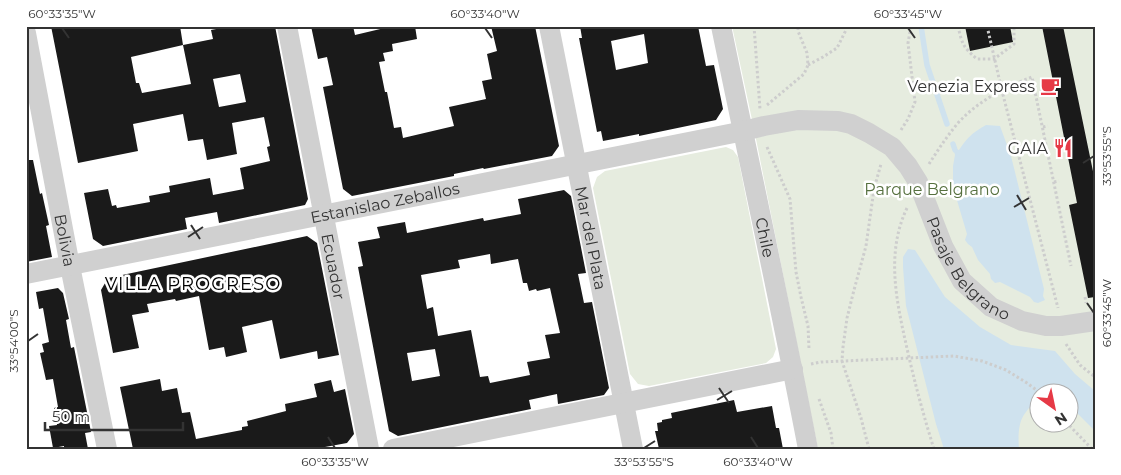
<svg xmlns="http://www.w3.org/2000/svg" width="1121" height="475" viewBox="0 0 1121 475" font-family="Montserrat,sans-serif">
<rect width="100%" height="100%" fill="#fff"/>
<path fill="#e6ecdf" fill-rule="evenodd" d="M732,26H1095V449H818L754,129ZM1038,392H1068V422H1038Z
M726,147L733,150L738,157L776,349L773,357L766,363L649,386L638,384L630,374L593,188L597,177L605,171Z"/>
<path fill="#cfe2ee" d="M986,125L1000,126L1011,156L1044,289L1043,296L1045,300L1038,303L1034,302L1030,297L1000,282L995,283L991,279L990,274L978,260L972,247L968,244L965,240L967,234L956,197L953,182V166L955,155L954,151L956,149L959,150C968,137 972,133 986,125Z
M908,249L915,250L945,297L980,327L1011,345L1055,351L1075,374L1095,391V431L1075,411L1069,406L1068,392H1038V400C1034,404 1029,407 1026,412C1018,421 1018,437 1019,449H944L936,424L906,306L903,267V257Z"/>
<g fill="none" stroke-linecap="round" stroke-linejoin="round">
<path stroke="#cfe2ee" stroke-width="5.5" d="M921,26L927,65L947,124
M953,144L955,150"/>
</g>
<path fill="#1a1a1a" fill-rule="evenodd" d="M51,26H180L183,45L131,57L136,83H139L142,93L191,84L183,45L213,39L211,30L232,26H275L308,199L305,205L219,223L217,212L185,218L187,229L103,246L93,239L84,193L108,189L112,206L116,205L117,208L150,202L149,196L170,192L169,186L210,178L213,195L244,189L240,168L270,161L267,147L270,146L264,117L232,123L237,154L207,160L203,139L188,141L183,114L133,124L138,151L78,163ZM240,74L246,102L219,107L213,79Z
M311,26H353L355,35L393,26H415L417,39L392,44L393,51L383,53L385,61L379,62L385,92H387L394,128L401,127L403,138L454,126L449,107L486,99L482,81L492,79L487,54L497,51L491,26H535L559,146L552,156L484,169L483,168L454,174V176L352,196L343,189L323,87L333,85L327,57L318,59Z
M580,26H698L706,66L714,65L723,109L716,120L639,136V134L603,141L601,131L597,132L579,38H582ZM644,34L648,63L616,70L611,41Z
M965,26H1010L1013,42L970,51Z
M1042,26H1063L1095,181V297L1088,298L1069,205L1077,203Z
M26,160H33L40,194L42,193L49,225L46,226L52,257L26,262Z
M564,190L571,196L586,273L578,274L584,303L592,302L609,388L604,395L558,404L557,394L529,400L531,409L398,436L389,431L358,267L363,266L358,242L380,238L377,227L405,222L407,233L483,218L484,221L521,214L518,199ZM490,254L491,264L518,259L523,283H527L529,291L536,289L537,291L550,288L560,333L545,335L550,358L527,362L530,375L490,383L488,376L480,377L471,330L438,336L433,307L427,309L421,275L460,268L458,260ZM435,349L440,376L412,381L407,353Z
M307,236L317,243L339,355L318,359L317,351L280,359L272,320L242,327L247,352L226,357L224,347L209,350L199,296L176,301L175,299L147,304L149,312L132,315L139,348L113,353L101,290L108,278Z
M58,288L63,293L69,319L66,320L71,348L74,347L91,432L85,433L88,449H64V446L53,448L49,426L57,425L54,408L58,407L53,379L46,380L40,353L44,352L42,344L49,342L43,308L39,309L36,292Z
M160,379L162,391L177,388L182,413L190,412L196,439L242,430V427L248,426L247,421L286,411L285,404L317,397L314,384L331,380L334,392L345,389L354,434L347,443L325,447V449H133L120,387Z
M734,400L737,412L772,406L776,428H779L783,449H659L655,431H658L657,423L662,422V420L672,418L671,413Z"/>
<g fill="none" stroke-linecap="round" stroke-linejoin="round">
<path stroke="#cdcdcd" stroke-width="3" stroke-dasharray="2.5 2.5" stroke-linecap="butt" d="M754,26L760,109
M958,26C962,44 963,47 977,59H994L1014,44V26
M987,26L1002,91L1058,308
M808,65L823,57L837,48L846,30V26
M767,105L804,74L808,65L807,53L798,31V26
M1043,127L1048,126
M901,130L908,119L915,102L908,43L911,26
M767,147L790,199L796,272L801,297L808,326L809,349
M929,164C938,150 947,136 958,123C978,101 1005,87 1032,77L1071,266
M1054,182L1059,181
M907,208C886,252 896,299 906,344C914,380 923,414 934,449
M1085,297L1086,303
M1066,344L1080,365L1095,377
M811,364L821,362L954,356L982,361L1006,370L1027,383L1039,392
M819,399L831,433L833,449
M1066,422L1092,449
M869,449L861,418L842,361L843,347L847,318L854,290L866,246L874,189L881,164"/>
<g stroke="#d0d0d0" stroke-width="20">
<path id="s1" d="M287,26L369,449"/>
<path id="s2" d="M549,26L633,449"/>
<path id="s3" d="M721,26C750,167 781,307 808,449"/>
<path id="s4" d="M26,33L70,266L107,449"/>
<path id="s5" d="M26,274L744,131L764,126L798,120L838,121L851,124L869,133L892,147L908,166L918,182L943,246L962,281L991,307L1022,321L1046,326H1061L1095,321"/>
<path d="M393,449L793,369"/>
</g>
</g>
<path fill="none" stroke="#333" stroke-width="2" d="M62,28L69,38M485,28L492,38M908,28L915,38M1083,163L1094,156M1017,195L1026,210M1014,207L1029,198M191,225L200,239M188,237L203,227M1087,303L1094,313M28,341L38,334M719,388L729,403M717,400L732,391M328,437L335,448M751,437L758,448M644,448L655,441"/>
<defs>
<g id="cafe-bare" transform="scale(1.5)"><path d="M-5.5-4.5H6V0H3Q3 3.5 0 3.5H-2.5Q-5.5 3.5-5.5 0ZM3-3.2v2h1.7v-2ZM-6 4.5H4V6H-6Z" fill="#e63946" stroke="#fff" stroke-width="2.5" paint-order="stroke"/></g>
<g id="restaurant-bare" transform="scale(1.5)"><path d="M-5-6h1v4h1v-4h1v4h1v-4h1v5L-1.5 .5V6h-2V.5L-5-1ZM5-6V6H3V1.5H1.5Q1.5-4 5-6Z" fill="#e63946" stroke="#fff" stroke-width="2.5" paint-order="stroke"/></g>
</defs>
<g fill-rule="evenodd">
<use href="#cafe-bare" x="1050" y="86"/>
<use href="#restaurant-bare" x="1063" y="148"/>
</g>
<g text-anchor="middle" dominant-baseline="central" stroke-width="5" stroke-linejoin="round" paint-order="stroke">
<g font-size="16" fill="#333" stroke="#fff" text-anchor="end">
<text x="1035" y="86">Venezia Express</text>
<text x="1048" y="148">GAIA</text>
</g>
<g font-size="16" fill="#56703f" stroke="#fff">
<text x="932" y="189">Parque Belgrano</text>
</g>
<g font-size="16" fill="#333" stroke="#fff">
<text stroke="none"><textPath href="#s5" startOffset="366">Estanislao Zeballos</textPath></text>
<text stroke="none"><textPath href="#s2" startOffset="216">Mar del Plata</textPath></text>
<text stroke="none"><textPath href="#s3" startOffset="216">Chile</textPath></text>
<text stroke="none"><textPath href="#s4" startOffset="211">Bolivia</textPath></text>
<text stroke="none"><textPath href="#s5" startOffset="1034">Pasaje Belgrano</textPath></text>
<text stroke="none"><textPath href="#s1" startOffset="245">Ecuador</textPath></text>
</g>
<g font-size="18" letter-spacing="1" fill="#000" stroke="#fff">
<text x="193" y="284">VILLA PROGRESO</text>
</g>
</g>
<rect width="1121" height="475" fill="none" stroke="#ffffff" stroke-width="55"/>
<g transform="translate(1054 408) rotate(147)"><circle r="24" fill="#ffffff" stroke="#adadad"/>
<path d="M0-4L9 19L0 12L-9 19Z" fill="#e63946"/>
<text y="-8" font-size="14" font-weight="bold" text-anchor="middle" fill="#333333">N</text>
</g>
<path d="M45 422v8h138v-8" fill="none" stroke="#333333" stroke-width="2.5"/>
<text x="52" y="422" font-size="15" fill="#333333" stroke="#ffffff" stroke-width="4" paint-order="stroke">50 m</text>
<rect x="28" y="28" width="1066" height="420" fill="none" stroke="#333" stroke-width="2"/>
<g font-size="12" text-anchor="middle" fill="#333">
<text x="62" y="18">60°33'35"W</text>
<text x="485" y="18">60°33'40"W</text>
<text x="908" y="18">60°33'45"W</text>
<text transform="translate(1107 156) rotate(-90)" y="4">33°53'55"S</text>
<text transform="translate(1107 313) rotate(-90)" y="4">60°33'45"W</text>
<text transform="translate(14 341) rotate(-90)" y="4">33°54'00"S</text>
<text x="335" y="466">60°33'35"W</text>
<text x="644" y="466">33°53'55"S</text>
<text x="758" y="466">60°33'40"W</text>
</g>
</svg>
